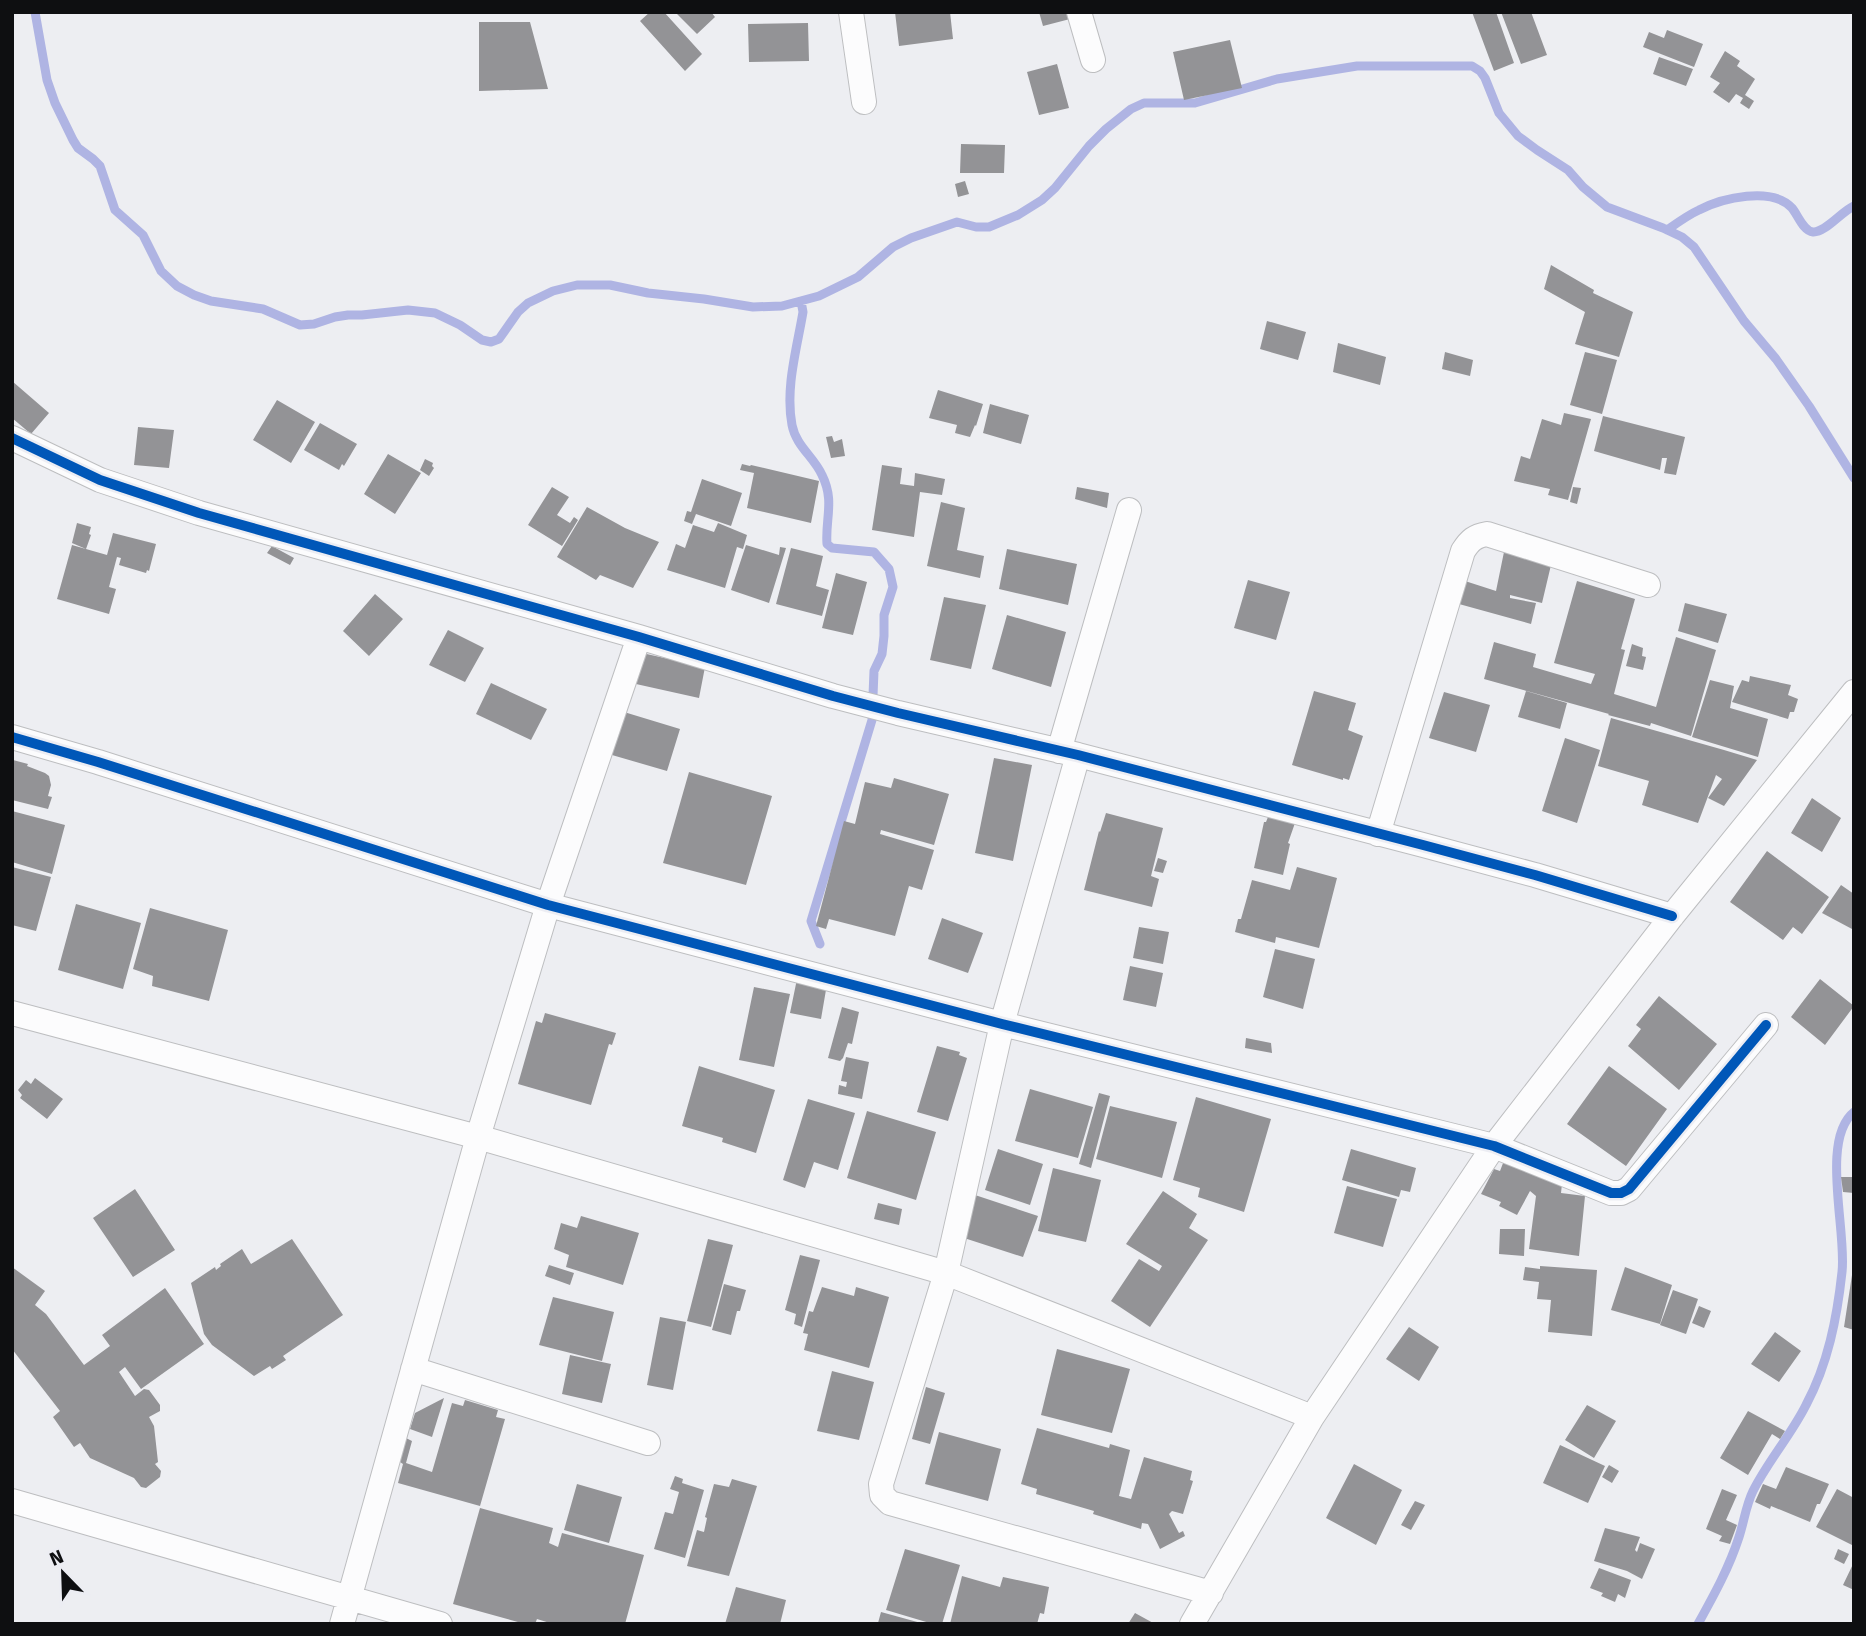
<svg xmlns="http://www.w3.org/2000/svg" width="1866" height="1636" viewBox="0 0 1866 1636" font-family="'Fira Sans',sans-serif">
<rect width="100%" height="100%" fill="#edeef2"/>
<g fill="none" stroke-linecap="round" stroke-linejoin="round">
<path stroke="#afb4e3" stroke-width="9" d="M35,12L47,80L55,103L73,140L78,148L93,159L100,166L115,210L143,235L161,271L177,286L194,295L211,301L263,309L300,325L314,324L335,317L348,315H362L408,310L435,313L460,325L482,340L491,342L499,339L518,312L528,303L553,291L577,285H610L648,293L704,299L753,307L782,306L819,296L858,277L893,247L911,238L957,222L976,227H989L1018,215L1042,200L1055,188L1089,146L1106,129L1131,109L1144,103H1195L1277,79L1357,66H1472L1480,71L1485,78L1499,113L1518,136L1537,150L1568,170L1583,187L1607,207L1663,228L1682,237L1694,247L1744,321L1776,359L1809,406L1854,478
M1667,230C1677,223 1688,215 1699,210C1722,198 1772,186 1792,208C1798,215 1803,231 1813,232C1825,233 1842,211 1854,206
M801,301L803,312C797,348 785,388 792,425C796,446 814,457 822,475C835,501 825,519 827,544L832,548L874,552L889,569L893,587L884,615V636L882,654L874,671L872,720L811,921L820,944
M1698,1624C1714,1595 1729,1568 1739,1537C1744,1522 1746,1505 1753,1491C1768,1461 1791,1435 1806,1405C1828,1364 1837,1318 1842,1272C1847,1232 1820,1139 1854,1112"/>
</g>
<path fill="#939396" d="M650,12H664L702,54L685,71L640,21Z
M675,12H711L715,17L697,34Z
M895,12H950L953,39L899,46Z
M1039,12H1068L1070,19L1043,26Z
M1472,12H1496L1514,63L1494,71Z
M1501,12H1531L1547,55L1521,64Z
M479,22H530L548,89L479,91Z
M808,23L809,61L749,62L748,24Z
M1667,30L1703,44L1694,67L1643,47L1649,32L1664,38Z
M1230,40L1242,88L1184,100L1173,52Z
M1725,51L1740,61L1737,66L1755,79L1745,95L1754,101L1749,109L1740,103L1743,98L1736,94L1729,103L1713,92L1720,83L1710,77Z
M1659,57L1693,69L1686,86L1653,74Z
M1057,64L1069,108L1039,115L1027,72Z
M961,144L1005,145L1004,173H960Z
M965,181L969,194L958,197L955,184Z
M1551,265L1594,290L1593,293L1633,312L1619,357L1575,344L1585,312L1544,289Z
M1267,321L1306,332L1298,360L1260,349Z
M1338,343L1386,357L1380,385L1333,372Z
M1445,352L1473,360L1470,376L1442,369Z
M1585,352L1617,360L1602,414L1570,405Z
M12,381L49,413L31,434L12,418Z
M938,390L983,404L976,426L975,425L970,437L955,433L957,425L929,418Z
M277,400L315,422L291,463L253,440Z
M990,404L1029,415L1021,444L983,433Z
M1564,413L1591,419L1568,500L1548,495L1550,489L1514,481L1521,456L1530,459L1542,419L1561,425Z
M1603,416L1685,437L1676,475L1664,473L1667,458H1662L1660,470L1594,451Z
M320,423L357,444L344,466L342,464L339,470L304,450Z
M138,427L174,430L169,468L134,465Z
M832,436L834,442L842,439L845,456L831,458L826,437Z
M388,454L421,473L395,514L364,494Z
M425,459L433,463L432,466L434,468L429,476L420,470Z
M742,464L750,466L751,465L819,481L811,523L747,508L754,473L740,470Z
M882,465L902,468L900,484L914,486L915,473L945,479L942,495L920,492L914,537L872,530Z
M702,479L742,493L731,526L696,514L692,524L684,521L687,511L691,512Z
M552,487L569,497L557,515L570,523L574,517L578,520L562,546L528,525Z
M1077,487L1109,493L1107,508L1075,499Z
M1573,487L1581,488L1577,504L1570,502Z
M941,502L965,508L957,550L984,556L980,578L927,566Z
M587,507L625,528L659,542L633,588L600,575L596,580L557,557Z
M77,523L91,527L89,534L91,535L86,549L72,543Z
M718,523L747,535L743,549L737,547L725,588L667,570L676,544L685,548L693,525L714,532Z
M113,533L156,544L149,571L147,570L146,573L119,565L121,558L117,557L109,587L116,589L109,614L57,599L72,545L107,555Z
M746,545L779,555L780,547L786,548L769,603L731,590Z
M272,546L294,558L290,565L267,553Z
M791,548L823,556L816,586L829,590L822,616L776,604Z
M1007,549L1077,564L1068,605L999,589Z
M1504,552L1551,565L1542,603L1510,595V598L1536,603L1531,624L1459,604L1465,581L1496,591Z
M836,573L867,582L853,635L822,628Z
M1248,580L1290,592L1276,640L1234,628Z
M1577,581L1635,599L1621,649L1625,650L1614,694L1656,707L1676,637L1716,650L1691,736L1651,723L1650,726L1608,715L1609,714L1484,679L1494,642L1536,654L1533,667L1591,684L1595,674L1554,663Z
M375,594L403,619L369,656L343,631Z
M944,597L986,605L971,669L930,660Z
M1685,603L1727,614L1718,643L1678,631Z
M1007,615L1066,632L1051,687L992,669Z
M448,630L484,648L465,682L429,665Z
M1632,644L1643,648L1642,656L1646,657L1643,670L1626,666Z
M642,653L705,667L699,698L636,684Z
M1750,676L1791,685L1788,695L1798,699L1794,712H1790L1788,719L1732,702L1742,680L1749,682Z
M1710,680L1734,686L1730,708L1768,719L1758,757L1692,737Z
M491,683L547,709L531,740L476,714Z
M1314,691L1356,703L1348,730L1363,736L1349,780L1343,778V780L1292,765Z
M1526,691L1567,703L1560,729L1518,717Z
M1444,692L1490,705L1476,752L1429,738Z
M624,712L680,729L667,771L612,755Z
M1611,718L1724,750L1757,760L1724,806L1708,798L1722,779L1716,775L1698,823L1642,805L1649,781L1598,766Z
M1565,738L1600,750L1577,823L1542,811Z
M994,758L1032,765L1013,861L975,853Z
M13,760L28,764L27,766L45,773L49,776L51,785L48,796L52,797L48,809L12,800Z
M689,772L772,796L746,885L663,863Z
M894,778L949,794L934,845L881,830L880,834L934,850L922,890L909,886L895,936L829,919L826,929L816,926L844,821L855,824L865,782L891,788Z
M1812,798L1841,818L1822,852L1791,833Z
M12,811L65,825L52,874L12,862Z
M1106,813L1163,828L1151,876L1159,879L1152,907L1084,890L1099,831L1100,832Z
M1268,817L1295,823L1288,843L1290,844L1283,875L1254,868L1264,822H1266Z
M1767,851L1829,897L1802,934L1793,927L1783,940L1730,902Z
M1158,858L1167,861L1163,873L1154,871Z
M12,867L51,877L36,931L12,925Z
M1297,867L1337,878L1319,948L1276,937L1275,943L1235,932L1238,919H1241L1252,880L1290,890Z
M1841,885L1854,894V927L1852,929L1822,913Z
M76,904L141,923L123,989L58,970Z
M150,908L228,930L209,1001L152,986L153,976L133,969Z
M942,918L983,933L968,973L928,959Z
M1139,927L1169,932L1163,964L1133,958Z
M1275,949L1315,959L1303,1009L1263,997Z
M1130,966L1163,973L1156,1007L1123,1000Z
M797,979L827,984L821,1019L790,1013Z
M1820,979L1854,1006L1825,1045L1791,1017Z
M754,987L790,994L774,1067L739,1060Z
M1659,996L1717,1044L1679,1090L1628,1046L1641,1029L1636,1025Z
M842,1007L859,1012L852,1044L848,1043L843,1058L840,1061L828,1058Z
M545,1013L616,1033L612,1045L609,1044L591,1105L518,1084L536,1021L542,1023Z
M1246,1038L1271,1043L1272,1053L1245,1048Z
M937,1046L960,1052L959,1055L967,1058L948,1121L917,1112Z
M846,1057L869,1062L862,1099L838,1094L839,1085L846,1087L847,1082L841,1081Z
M699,1066L775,1090L756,1153L722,1142L723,1138L682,1126Z
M1609,1066L1667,1109L1626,1166L1567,1124Z
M35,1078L63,1099L47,1119L20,1098L22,1095L18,1090L26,1080L31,1084Z
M1030,1089L1093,1107L1078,1158L1015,1141Z
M1099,1093L1110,1096L1091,1168L1079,1164Z
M1196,1097L1271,1119L1244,1212L1198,1197L1200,1188L1173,1180Z
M808,1099L855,1113L838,1170L814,1162L805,1188L783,1180Z
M1110,1106L1177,1122L1162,1178L1096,1159Z
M867,1111L936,1132L916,1200L847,1178Z
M998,1149L1043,1164L1030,1205L985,1190Z
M1351,1149L1416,1168L1410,1192L1401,1190L1399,1197L1342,1180Z
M1505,1158L1562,1184L1561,1193L1585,1196L1579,1256L1529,1249L1536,1196L1530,1191L1517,1215L1499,1206L1501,1202L1481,1194L1494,1169L1500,1171Z
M1053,1168L1101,1180L1086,1242L1038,1231Z
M1841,1177H1854V1193L1843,1192Z
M1347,1186L1397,1199L1383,1247L1334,1233Z
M135,1189L175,1250L133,1277L93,1218Z
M1163,1191L1197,1214L1189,1228L1208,1240L1150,1327L1111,1301L1139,1259L1159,1271L1162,1266L1126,1244Z
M975,1195L1038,1216L1023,1257L961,1237Z
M878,1203L902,1209L899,1225L874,1219Z
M581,1216L639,1233L623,1285L566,1267L569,1255L554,1249L561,1223L577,1228Z
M1500,1229H1525L1524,1256L1499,1254Z
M292,1239L343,1315L283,1356L286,1360L272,1369L270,1366L254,1376L212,1345L204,1334L191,1283L215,1267L216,1270L221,1266L220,1264L242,1249L251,1264Z
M708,1239L733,1245L711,1327L687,1321Z
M800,1255L820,1260L802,1327L794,1324L796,1314L785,1310Z
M549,1265L574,1273L570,1285L545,1276Z
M1540,1266L1597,1270L1592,1336L1548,1332L1551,1300L1537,1299L1539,1282L1523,1280L1525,1267L1540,1269Z
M12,1267L45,1291L35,1305L46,1314L84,1365L110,1346L102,1335L165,1288L204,1344L141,1389L125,1367L119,1372L135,1396L144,1389L149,1390L160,1405V1411L149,1417L154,1426L158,1462L155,1464L161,1471L160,1477L146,1488L141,1487L134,1478L90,1458L80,1443L74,1447L53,1417L60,1411L12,1349Z
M1625,1267L1672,1285L1660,1324L1611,1310Z
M1852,1275H1854V1330L1844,1327Z
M724,1284L746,1290L740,1311H737L731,1335L712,1330Z
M822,1287L854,1296L856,1287L889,1297L869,1368L804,1350L808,1334L803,1333L809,1311L813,1312Z
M1673,1290L1698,1299L1686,1334L1660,1325Z
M553,1297L614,1312L602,1361L539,1345Z
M1699,1306L1711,1311L1704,1328L1692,1323Z
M660,1317L686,1322L673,1390L647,1385Z
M1409,1327L1439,1347L1419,1381L1386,1359Z
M1775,1332L1801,1351L1779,1382L1751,1364Z
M1057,1349L1130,1369L1112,1433L1041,1415Z
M570,1355L611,1364L602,1403L562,1394Z
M832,1371L874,1382L859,1440L817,1431Z
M926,1387L945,1393L930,1444L912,1439Z
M444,1398L432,1437L410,1429L415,1413Z
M465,1400L498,1410L496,1417L505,1419L480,1506L398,1483L403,1464L400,1462L406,1438L412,1441L406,1463L432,1472L452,1403L463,1406Z
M1587,1405L1616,1421L1594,1458L1565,1440Z
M1748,1411L1785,1431L1780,1439L1772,1434L1748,1475L1720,1458Z
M1037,1428L1109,1448L1110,1444L1130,1450L1119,1496L1131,1499L1144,1457L1192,1471L1190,1480L1193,1481L1183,1514L1172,1511L1169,1514L1179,1533L1183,1531L1185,1536L1160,1549L1148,1524L1142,1523L1141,1529L1093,1514L1094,1511L1036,1494L1037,1489L1021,1484Z
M939,1432L1001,1449L988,1501L925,1484Z
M1560,1445L1605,1466L1588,1503L1543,1483Z
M1354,1464L1402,1490L1376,1545L1326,1518Z
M1609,1465L1619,1471L1612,1483L1602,1477Z
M1786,1467L1829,1484L1820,1504H1817L1810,1522L1771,1506L1770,1509L1755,1502L1763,1484L1776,1489Z
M675,1476L683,1479L682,1483L704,1490L685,1558L654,1549L665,1512L673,1514L679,1492L670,1489Z
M732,1479L757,1486L729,1576L687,1566L697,1530L704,1532L707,1518L705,1517L714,1484L729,1487Z
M577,1484L622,1497L609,1543L564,1530Z
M1722,1489L1737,1495L1726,1520L1737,1525L1730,1544L1719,1541L1722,1536L1706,1529Z
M1837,1489L1854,1498V1542L1852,1545L1816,1527Z
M1415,1501L1425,1505L1411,1530L1401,1525Z
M480,1508L553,1528L549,1543L558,1547L562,1533L644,1555L625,1624H553L537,1619L535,1624H525L453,1604Z
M1605,1528L1640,1537L1635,1550L1637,1552L1640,1543L1655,1549L1642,1579L1627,1571L1594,1561Z
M905,1549L960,1565L942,1624H933L886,1610Z
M1838,1549L1849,1554L1844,1564L1834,1559Z
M1854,1562V1590L1843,1585Z
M1599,1568L1631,1580L1625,1598L1618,1594L1615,1602L1601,1596L1603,1593L1590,1588Z
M962,1576L1000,1587L1003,1577L1049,1587L1044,1614L1040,1613L1037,1624H950Z
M736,1587L786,1600L780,1624H725Z
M881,1612L921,1623V1624H880L878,1623Z
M1135,1613L1155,1624H1128Z"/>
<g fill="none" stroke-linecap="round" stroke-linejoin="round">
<g stroke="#bdbec0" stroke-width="26">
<path id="minor" d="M851,12L864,102
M1079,12L1093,60
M12,438L100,480L199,513L639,637L833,696L898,713L1078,755L1423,845L1535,875L1672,916
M12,737L98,762L548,905L1002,1024L1494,1146L1611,1193H1621L1629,1189L1766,1025
M1059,751L1129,510
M1078,755L1002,1024L946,1273L881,1484L882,1495L890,1503L1211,1593
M1378,834L1463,551C1470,540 1475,536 1487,534L1648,585
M12,1013L478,1137L946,1273L1312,1417
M413,1369L648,1443
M12,1501L440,1624
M342,1624L478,1137L548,905L639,637
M1192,1624L1312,1417L1494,1146L1672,916L1854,692"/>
</g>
<use href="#minor" stroke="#fcfcfd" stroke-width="24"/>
<g stroke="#ecedf3" stroke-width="15">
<path id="cycleway" d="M12,438L100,480L199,513L639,637L833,696L898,713L1078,755L1423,845L1535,875L1672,916
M12,737L98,762L548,905L1002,1024L1494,1146L1611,1193H1621L1629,1189L1766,1025"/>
</g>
<use href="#cycleway" stroke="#0057b8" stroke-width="10"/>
</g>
<rect width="1866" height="1636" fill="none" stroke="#0e0f11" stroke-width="28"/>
<g transform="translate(63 1573) rotate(337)" stroke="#ecedf3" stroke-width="5" paint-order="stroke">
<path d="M0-5L12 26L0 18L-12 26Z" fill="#0e0f11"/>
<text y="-10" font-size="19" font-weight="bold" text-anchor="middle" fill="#0e0f11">N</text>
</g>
</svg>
